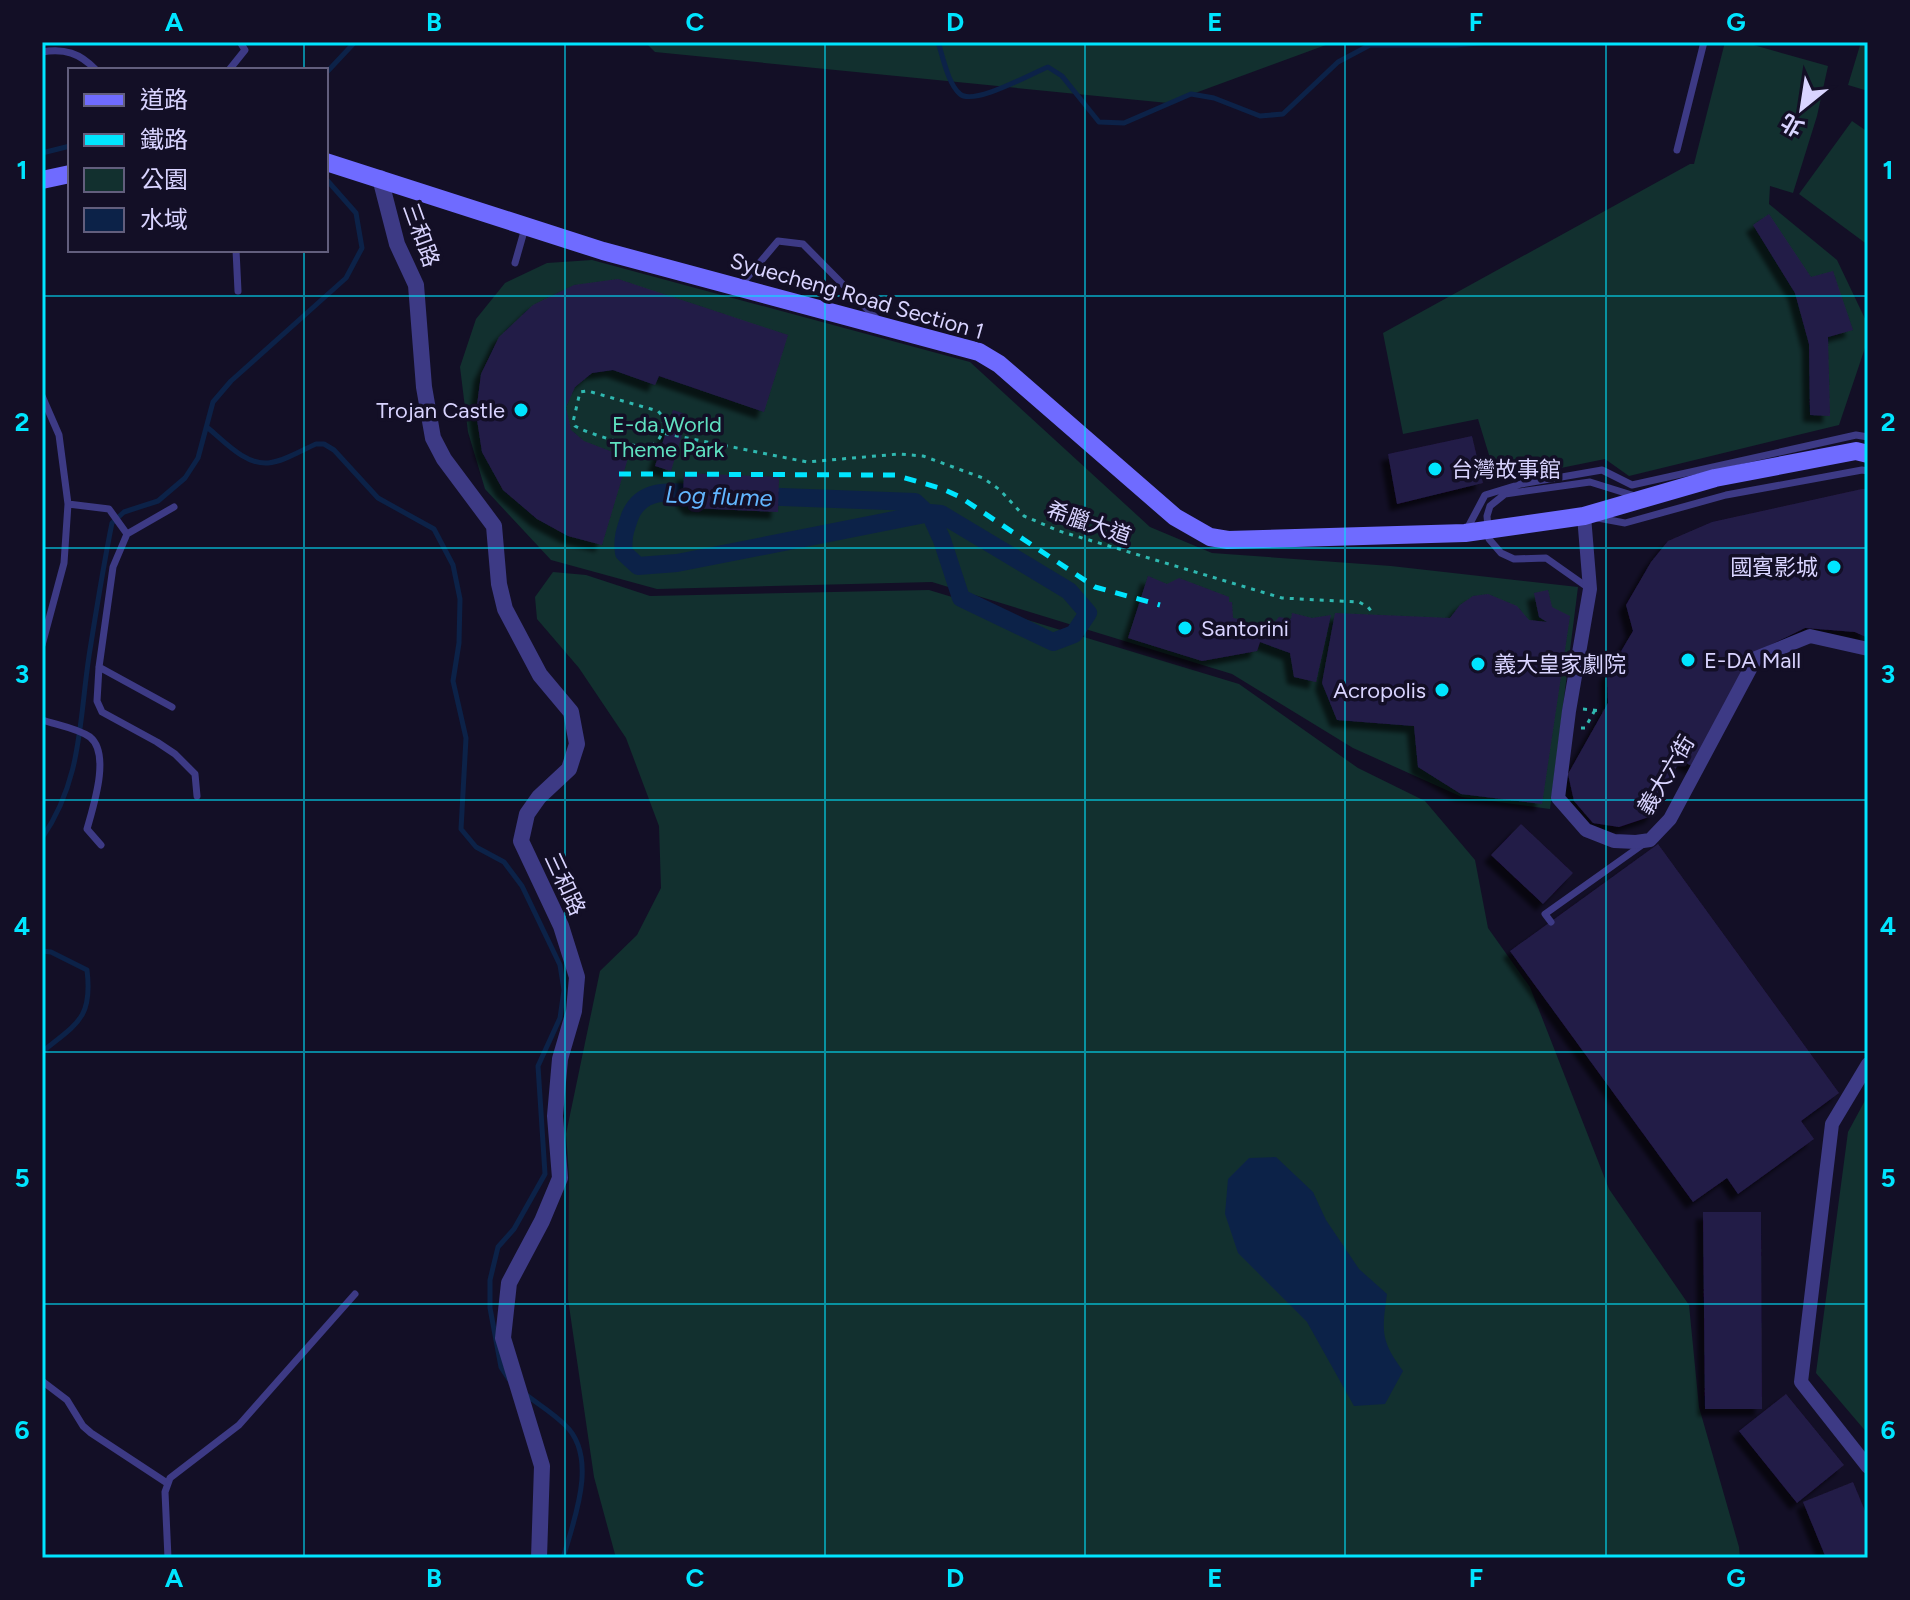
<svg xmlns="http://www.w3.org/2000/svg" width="1910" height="1600" viewBox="0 0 1910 1600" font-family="Figtree,'Noto Sans TC',sans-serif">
<defs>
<filter id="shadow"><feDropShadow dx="-7" dy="7" stdDeviation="2" flood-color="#0009"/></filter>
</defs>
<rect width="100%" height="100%" fill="#130f26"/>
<path fill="#12302f" d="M645,42H1334L1168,103L655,52Z
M1725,42H1743L1828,66L1817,116L1793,193L1770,186L1769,204L1837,260L1868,325V339L1839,425L1629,476L1605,459L1497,481L1478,419L1403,434L1383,333L1690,164H1694Z
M1861,42H1868V91L1848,85Z
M1852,121L1868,132V245L1799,194Z
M592,260L970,362L1150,527L1212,553L1391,566L1578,587L1550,809L1462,797L1353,748L1232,674L932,582L657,589L551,560L485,489L468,432L460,367L476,319L505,283L547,263Z
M553,572L586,575L650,596L929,590L1239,684L1358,768L1425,801L1475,860L1488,928L1530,987L1609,1189L1689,1305L1699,1407L1739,1547L1740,1558H616L594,1477L568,1299L569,1175L566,1134L600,971L637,935L661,888L659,826L626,738L579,668L537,619L535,597Z
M1868,1095V1434L1816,1373L1848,1132Z"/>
<path fill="#0c2248" d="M1276,1157L1313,1192L1326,1220L1359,1269L1387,1294C1382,1331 1380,1340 1403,1371L1385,1404L1354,1406L1307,1322L1238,1253L1225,1214L1228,1179L1249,1158Z"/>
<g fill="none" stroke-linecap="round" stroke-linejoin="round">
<path stroke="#0c2248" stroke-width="5" d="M722,42H737
M938,42C943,57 948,84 960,94C974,106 1030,74 1048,67L1062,76L1099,122L1124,123L1191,94L1214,98L1260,116L1283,114L1338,62L1370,45H1456L1491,42
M326,73L355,42
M42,153L70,146
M208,428C224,441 245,465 268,463C283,462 302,450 316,444H324L334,450L378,498L434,529L453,565L460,599L459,643L453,681L466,738L461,829L476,847L504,862L522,886L560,965L564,990L560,1018L538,1066L545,1174L514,1229L498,1247L490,1280V1308L501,1367L509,1379
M42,838C82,780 79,722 89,656C96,612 103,567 112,523L124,512L158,501L185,478L198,458L213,402L231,381L346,278L362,248L356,213L326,179
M42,951L51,952L87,970C93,1019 76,1024 42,1052
M525,1394C538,1404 553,1413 565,1425C599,1457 574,1520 563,1558"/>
<path stroke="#0c2248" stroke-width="18" d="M708,494C679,493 643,484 630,516C625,530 622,539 624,553L638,566L677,563L930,513L941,514L1069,591L1088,613L1074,634L1053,642L961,598L942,540L932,518
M753,496L915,502L932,518"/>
</g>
<path fill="#241b47" filter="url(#shadow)" d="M1769,214L1811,277L1833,271L1853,330L1828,337L1830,416L1810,415L1809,344L1795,293L1753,225Z
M618,279L788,335L764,412L659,376L655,385L613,370L592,373L575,387L566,407L571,430L584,441L628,458L602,545L568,536L537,519L503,490L482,452L476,413L481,374L499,337L533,305L574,285Z
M673,410L688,415L671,471L655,466Z
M1472,436L1483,483L1397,504L1388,454Z
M684,473L779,477L778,512L691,508L683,499Z
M1862,489H1868V638L1855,632L1805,628L1768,646L1694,767L1680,760L1652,816L1619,827L1593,823L1574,801L1568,774L1608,703L1607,675L1633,631L1626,605L1651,562L1668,541L1712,522Z
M1148,576L1167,584L1179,578L1229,597V602H1232L1233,618L1239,619L1237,627L1247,632L1252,623L1268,629L1279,617L1291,619L1292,613L1312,618L1331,615L1316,682L1294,677L1290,653L1260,642L1257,651L1202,661L1128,638Z
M1548,590L1552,607L1570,616L1542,804L1461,794L1418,767L1414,726L1337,720L1322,683L1335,613L1450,618L1460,605L1473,596L1488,594L1517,606L1529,620L1547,622L1539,617L1534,593Z
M1521,824L1573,873L1543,904L1491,855Z
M1658,844L1839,1093L1801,1121L1814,1139L1738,1194L1727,1178L1693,1202L1510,951Z
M1703,1212H1761L1762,1409H1705Z
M1786,1394L1844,1465L1797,1503L1739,1431Z
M1853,1482L1868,1518V1558H1826L1803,1502Z"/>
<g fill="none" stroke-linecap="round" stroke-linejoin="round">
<path stroke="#2fb8b0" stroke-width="3" stroke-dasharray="4 6" stroke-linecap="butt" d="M662,433L664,418L658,411L588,391L580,392L573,422L575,426C586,433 637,449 649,446C656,444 659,440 662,433L807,462L899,454L923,456L983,478L1000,490L1024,516L1059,531L1282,598L1359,602L1368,607L1374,615
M1583,709L1603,711
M1581,728H1585L1595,710"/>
<path stroke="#3d3a85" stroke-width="7" d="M42,52C64,48 80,53 96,70
M229,70L245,50L240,42
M1677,150L1704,42
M236,250L238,291
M515,263L525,228
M740,286L778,241L803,244L879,321
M42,396L59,435L68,504L64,563L42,645
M68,504L109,509L127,534L113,567L99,667L97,701L102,712L157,742L175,754L195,774L197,796
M1598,518L1625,523L1726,495L1862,470L1868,471
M1467,529L1485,495L1521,484L1602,470L1632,485L1856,435L1868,437
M127,534L174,507
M1590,589L1546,558L1514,559L1501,553L1489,539L1487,516L1490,506L1505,494L1590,482L1635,496
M99,667L172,707
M42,720C57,725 77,728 90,737C111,754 93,807 87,829L101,845
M1551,922L1545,914L1642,845
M42,1381L67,1400L83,1426L91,1433L167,1483
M168,1558L165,1492L170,1478L239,1425L355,1294"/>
<path stroke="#3d3a85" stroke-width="14" d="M1584,516L1590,589L1569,711L1558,798L1586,830L1614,841L1636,842L1650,840L1670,819L1756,658L1810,636L1868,649
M1868,1064L1832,1124L1801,1382L1868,1467"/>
<path stroke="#3d3a85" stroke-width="16" d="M380,178L397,244L416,285L424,387L433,438L444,459L494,526L499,584L505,609L540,675L571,712L577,744L569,769L539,797L527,814L521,841L561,926L577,977L574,1011L560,1059L555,1116L560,1178L542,1221L509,1283L503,1338L542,1466L539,1558"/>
<path stroke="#6f6bff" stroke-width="18" d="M326,162L603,251L979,352L999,364L1175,517L1210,537L1228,540L1465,533L1584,516L1715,478L1856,451L1868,454
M42,180L70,174"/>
<path stroke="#00e5ff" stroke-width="5" stroke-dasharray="12 10" stroke-linecap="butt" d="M619,474L895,475L943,489L960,497L1095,587L1160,605"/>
</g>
<path fill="none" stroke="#00e5ff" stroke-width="2" stroke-opacity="0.55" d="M304,42V70M565,42V1558M825,42V1558M1085,42V1558M1345,42V1558M1606,42V1558M304,250V1558M42,296H1868M42,548H1868M42,800H1868M42,1052H1868M42,1304H1868"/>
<g fill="#00e5ff" stroke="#130f26" stroke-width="3">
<circle cx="521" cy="410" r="8"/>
<circle cx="1435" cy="469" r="8"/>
<circle cx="1834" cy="567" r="8"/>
<circle cx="1185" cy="628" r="8"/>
<circle cx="1688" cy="660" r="8"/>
<circle cx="1478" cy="664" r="8"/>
<circle cx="1442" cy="690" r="8"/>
</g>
<g text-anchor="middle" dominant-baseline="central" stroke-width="7" stroke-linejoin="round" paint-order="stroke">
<g font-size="22" fill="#d9d4ff" stroke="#130f26">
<text transform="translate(421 235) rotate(70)">三和路</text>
<text transform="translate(857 296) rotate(16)">Syuecheng Road Section 1</text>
<text transform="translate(1089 523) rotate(19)">希臘大道</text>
<text transform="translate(1666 775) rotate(-59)">義大六街</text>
<text transform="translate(565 884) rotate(65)">三和路</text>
</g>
<g font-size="22" fill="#d9d4ff" stroke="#130f26" text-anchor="start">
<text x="505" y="410" text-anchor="end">Trojan Castle</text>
<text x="1451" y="469">台灣故事館</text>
<text x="1818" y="567" text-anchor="end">國賓影城</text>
<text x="1201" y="628">Santorini</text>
<text x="1704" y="660">E-DA Mall</text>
<text x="1494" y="664">義大皇家劇院</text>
<text x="1426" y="690" text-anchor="end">Acropolis</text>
</g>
<g font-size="22" fill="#5fe0c0" stroke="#130f26">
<text x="667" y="424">E-da World<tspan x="667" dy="25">Theme Park</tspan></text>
</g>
<g font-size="24" font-style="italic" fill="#62b6ff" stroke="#130f26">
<text transform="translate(719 496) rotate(2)">Log flume</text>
</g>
</g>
<rect width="1910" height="1600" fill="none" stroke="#130f26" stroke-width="88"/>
<rect x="68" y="68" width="260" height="184" fill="#130f26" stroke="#625e7d" stroke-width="2"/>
<rect x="84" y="94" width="40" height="12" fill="#6f6bff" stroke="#625e7d" stroke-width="2"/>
<text x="140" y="108" font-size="24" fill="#d9d4ff">道路</text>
<rect x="84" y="134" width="40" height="12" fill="#00e5ff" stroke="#625e7d" stroke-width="2"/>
<text x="140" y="148" font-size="24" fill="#d9d4ff">鐵路</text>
<rect x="84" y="168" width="40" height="24" fill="#12302f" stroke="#625e7d" stroke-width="2"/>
<text x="140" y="188" font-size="24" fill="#d9d4ff">公園</text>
<rect x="84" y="208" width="40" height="24" fill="#0c2248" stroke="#625e7d" stroke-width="2"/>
<text x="140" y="228" font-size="24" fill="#d9d4ff">水域</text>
<g transform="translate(1802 108) rotate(210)" stroke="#130f26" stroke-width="6" paint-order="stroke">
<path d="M0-6L14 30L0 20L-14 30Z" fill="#d9d4ff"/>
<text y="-12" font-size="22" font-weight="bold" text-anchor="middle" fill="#d9d4ff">北</text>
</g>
<rect x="44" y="44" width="1822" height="1512" fill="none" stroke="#00e5ff" stroke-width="3"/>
<g font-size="26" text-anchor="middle" font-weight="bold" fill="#00e5ff">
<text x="174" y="31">A</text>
<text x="434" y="31">B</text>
<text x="695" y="31">C</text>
<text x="955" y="31">D</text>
<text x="1215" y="31">E</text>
<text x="1476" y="31">F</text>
<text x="1736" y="31">G</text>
<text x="22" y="179">1</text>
<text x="1888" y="179">1</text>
<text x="22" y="431">2</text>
<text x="1888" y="431">2</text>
<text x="22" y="683">3</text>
<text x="1888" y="683">3</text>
<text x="22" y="935">4</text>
<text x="1888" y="935">4</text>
<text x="22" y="1187">5</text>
<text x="1888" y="1187">5</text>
<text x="22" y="1439">6</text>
<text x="1888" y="1439">6</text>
<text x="174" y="1587">A</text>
<text x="434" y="1587">B</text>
<text x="695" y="1587">C</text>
<text x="955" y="1587">D</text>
<text x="1215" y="1587">E</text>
<text x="1476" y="1587">F</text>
<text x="1736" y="1587">G</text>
</g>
</svg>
